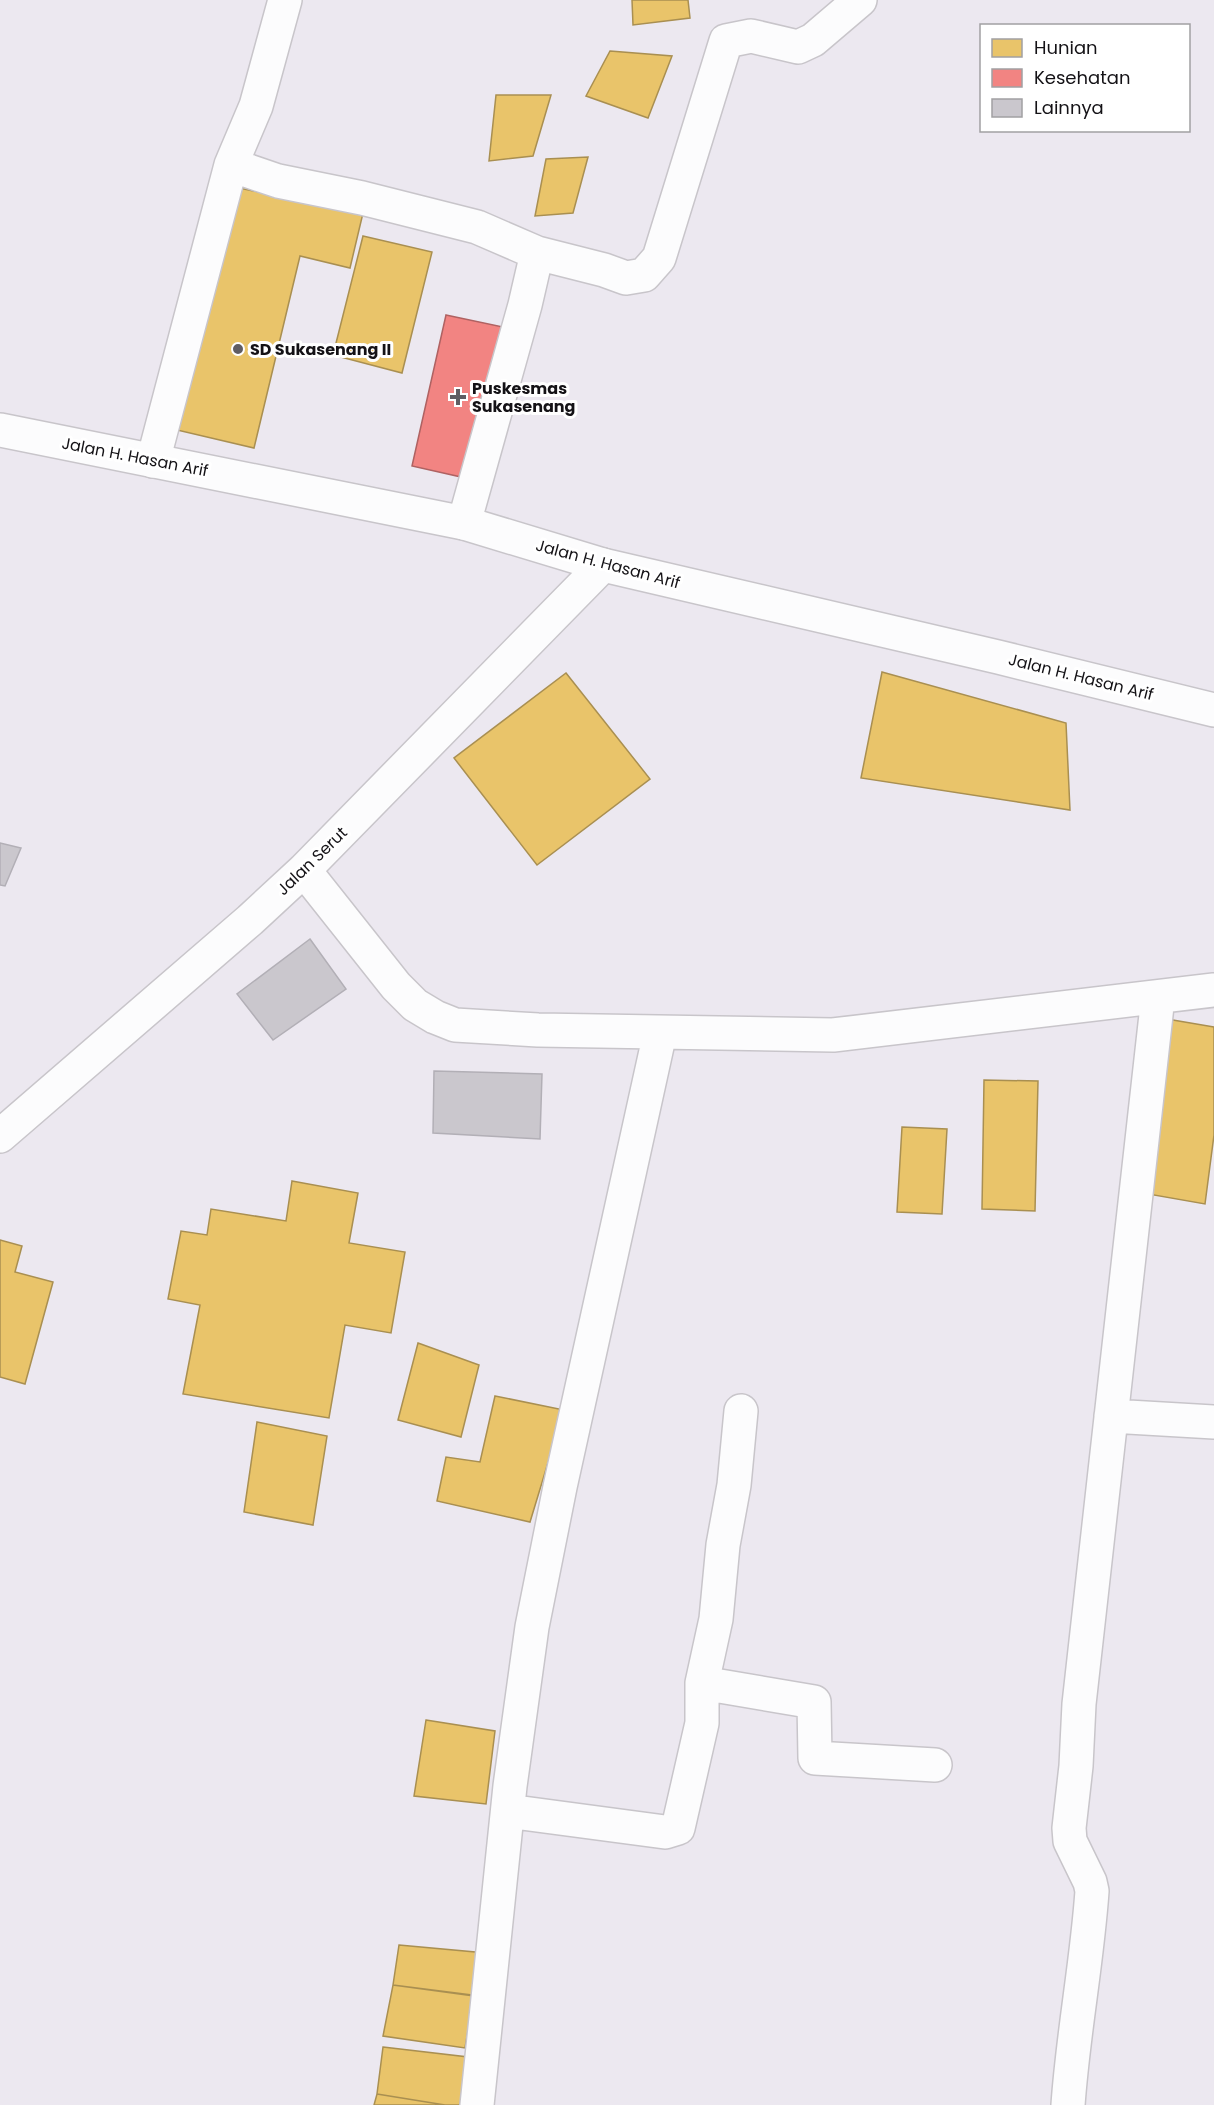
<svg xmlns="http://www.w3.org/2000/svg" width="1214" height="2105" viewBox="0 0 1214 2105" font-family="Poppins,sans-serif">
<rect width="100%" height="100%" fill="#ece8f0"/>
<path fill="#e9c46a" stroke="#a98f51" stroke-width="1.5" d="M632,0H688L690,18L633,25Z
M610,51L672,56L648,118L586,96Z
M496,95H551L533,156L489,161Z
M588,157L573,213L535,216L546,159Z
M239,188L363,213L350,268L300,256L254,448L177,430Z
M363,236L432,252L402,373L333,355Z
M882,672L1066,723L1070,810L861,778Z
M566,673L650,779L537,865L454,758Z
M1167,1019L1214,1027V1135L1205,1204L1148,1194Z
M984,1080L1038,1081L1035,1211L982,1209Z
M902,1127L947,1129L942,1214L897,1212Z
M292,1181L358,1193L349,1243L405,1252L391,1333L345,1325L329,1418L183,1394L200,1305L168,1299L181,1231L207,1235L211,1209L286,1221Z
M0,1240L22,1246L15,1272L53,1282L25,1384L0,1377Z
M418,1343L479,1365L461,1437L398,1420Z
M495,1396L564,1410L530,1522L437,1501L446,1457L480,1462Z
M257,1422L327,1436L313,1525L244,1512Z
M426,1720L495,1731L486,1804L414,1796Z
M399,1945L486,1953L480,1996L393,1985Z
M393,1985L474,1996L465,2048L383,2036Z
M383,2047L468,2057L460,2105H445L377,2094Z
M377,2094L445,2105H374Z"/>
<path fill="#f28482" stroke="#af6262" stroke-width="1.5" d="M446,315L503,327L470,479L412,466Z"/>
<path fill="#cac7cd" stroke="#b2afb6" stroke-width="1.5" d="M0,843L21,848L5,886L0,885Z
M310,939L346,989L273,1040L237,994Z
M434,1071L542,1074L540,1139L433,1133Z"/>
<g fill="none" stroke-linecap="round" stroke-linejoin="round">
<g stroke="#c8c5ca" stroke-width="36">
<path id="street" d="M231,165L278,181L362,198L477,227L537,253
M153,461L231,165L256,106L285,0
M464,523L525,305L537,253L604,270L626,278L644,275L659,258L726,41L751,36L798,47L813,40L860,0
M304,870L396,986L415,1005L435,1017L455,1025L538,1030L833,1035L1214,990
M0,1136L250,920L304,870L603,565
M1111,1416L1214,1422
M702,1683L814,1702L815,1758L935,1765
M508,1811L665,1832L678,1828L702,1723V1683L716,1619L723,1545L734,1485L741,1411
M477,2105L510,1786L532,1627L560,1487L660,1033
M1068,2105C1073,2033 1087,1963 1092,1891L1090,1882L1070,1841L1069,1828L1076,1766L1079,1704L1158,997"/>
</g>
<g stroke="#c8c5ca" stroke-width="36">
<path id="secondary" d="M0,430L464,523L603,565L998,657L1214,710"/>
</g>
<use href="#street" stroke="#fcfcfd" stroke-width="33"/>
<use href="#secondary" stroke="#fcfcfd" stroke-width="33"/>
</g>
<g fill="#605d62" stroke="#fff" stroke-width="2">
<circle cx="238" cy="349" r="6"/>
<path d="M455 388h6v6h6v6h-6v6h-6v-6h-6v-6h6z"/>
</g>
<g text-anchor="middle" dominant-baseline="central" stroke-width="6" stroke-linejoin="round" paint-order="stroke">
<g font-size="16" font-weight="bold" fill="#141216" stroke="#fff" text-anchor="start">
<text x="250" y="349">SD Sukasenang II</text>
<text x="472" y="388">Puskesmas<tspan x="472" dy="18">Sukasenang</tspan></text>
</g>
<g font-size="16" fill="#141216" stroke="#fff">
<text transform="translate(135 457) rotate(11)">Jalan H. Hasan Arif</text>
<text transform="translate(608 564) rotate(15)">Jalan H. Hasan Arif</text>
<text transform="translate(1081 677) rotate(14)">Jalan H. Hasan Arif</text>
<text transform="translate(312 861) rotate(-44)">Jalan Serut</text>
</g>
</g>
<rect x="980" y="24" width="210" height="108" fill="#ffffff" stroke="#a1a0a2" stroke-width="1.5"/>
<rect x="992" y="39" width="30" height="18" fill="#e9c46a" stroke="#a1a0a2" stroke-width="1.5"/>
<text x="1034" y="54" font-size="18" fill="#141216">Hunian</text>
<rect x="992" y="69" width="30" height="18" fill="#f28482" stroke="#a1a0a2" stroke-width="1.5"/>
<text x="1034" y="84" font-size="18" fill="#141216">Kesehatan</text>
<rect x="992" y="99" width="30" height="18" fill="#cac7cd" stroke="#a1a0a2" stroke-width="1.5"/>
<text x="1034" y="114" font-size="18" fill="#141216">Lainnya</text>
</svg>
